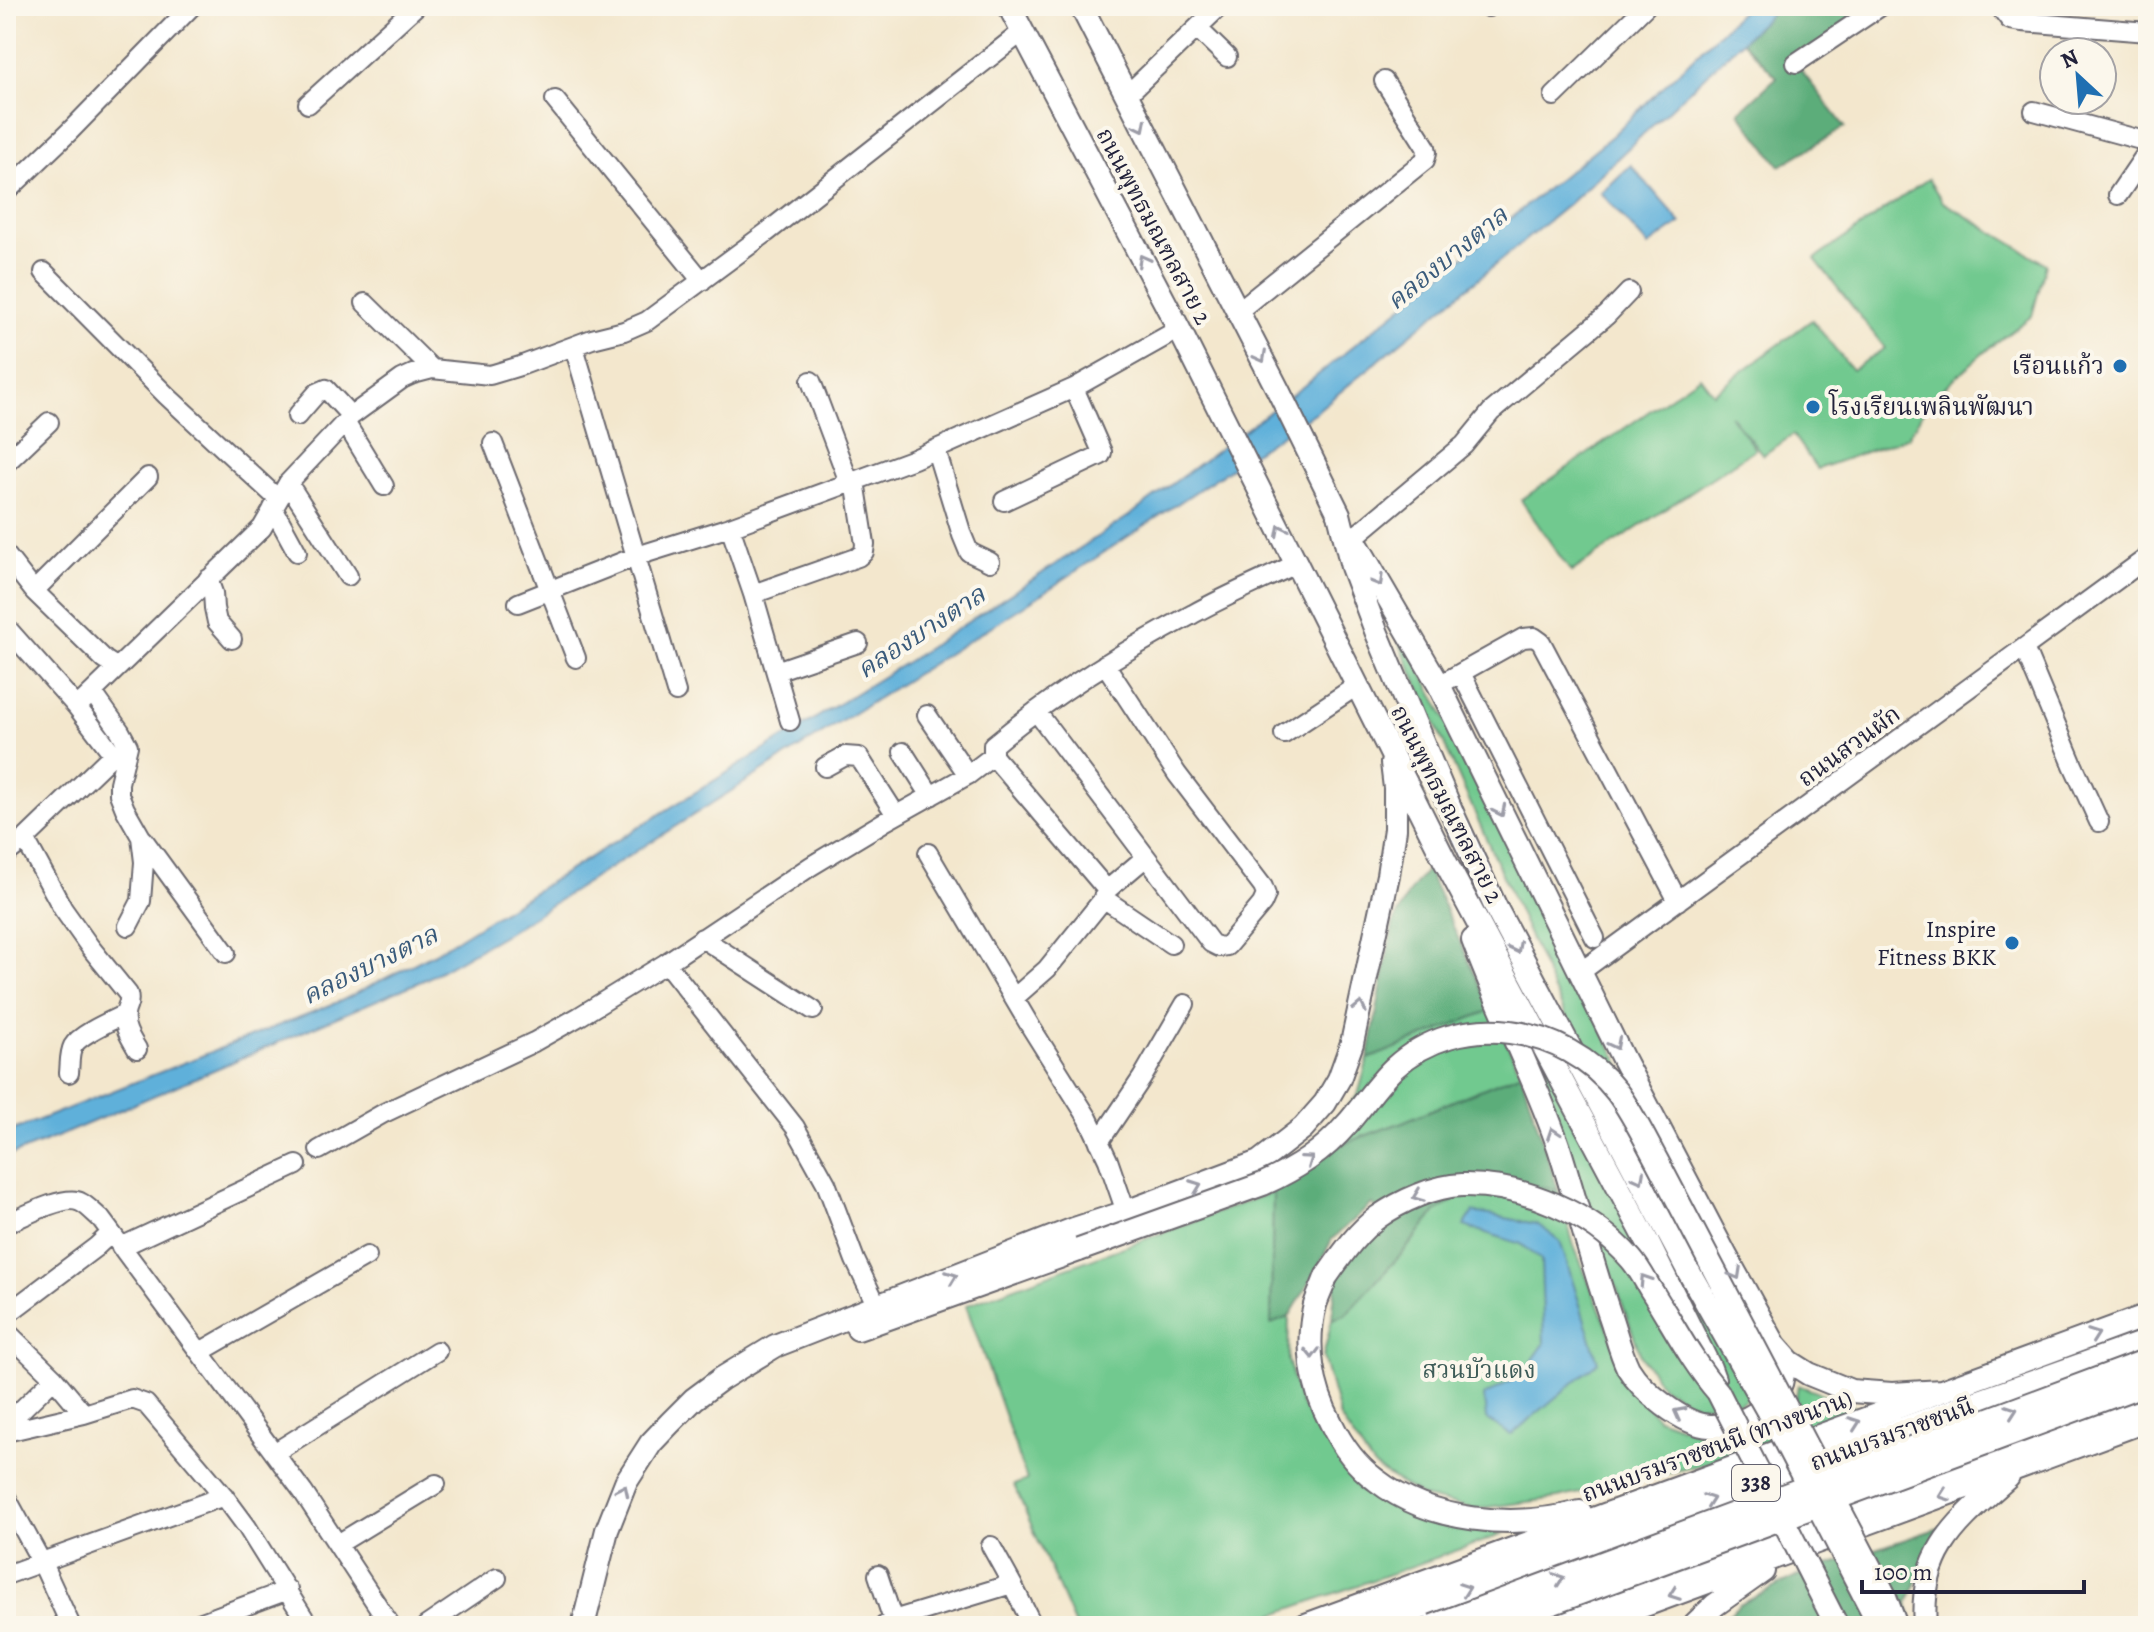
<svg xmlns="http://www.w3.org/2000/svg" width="2154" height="1632" viewBox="0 0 2154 1632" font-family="Alegreya,'Noto Serif Thai',serif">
<rect width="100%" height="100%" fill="#fbf7ec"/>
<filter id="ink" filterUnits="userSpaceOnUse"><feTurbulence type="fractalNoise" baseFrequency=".0125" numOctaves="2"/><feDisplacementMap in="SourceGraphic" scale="16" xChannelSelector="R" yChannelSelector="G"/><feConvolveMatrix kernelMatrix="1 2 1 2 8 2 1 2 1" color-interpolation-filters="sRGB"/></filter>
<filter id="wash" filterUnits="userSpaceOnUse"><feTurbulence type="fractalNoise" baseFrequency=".006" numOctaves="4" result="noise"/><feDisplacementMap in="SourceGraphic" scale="32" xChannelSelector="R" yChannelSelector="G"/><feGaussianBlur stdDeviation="1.8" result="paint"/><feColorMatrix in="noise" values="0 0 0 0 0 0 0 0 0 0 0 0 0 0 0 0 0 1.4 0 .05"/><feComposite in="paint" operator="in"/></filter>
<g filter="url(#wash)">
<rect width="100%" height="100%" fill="#f3e7cd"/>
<path fill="#71c98f" stroke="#4a7665" stroke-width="2" d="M1928,179L1943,202L2046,264L2032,316L1989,348L1931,399L1908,437L1817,469L1793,435L1763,455L1730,415L1755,449L1571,572L1521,500L1700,376L1713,393L1812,320L1852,370L1885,348L1815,259Z
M1404,637L1770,1361L1749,1397L1740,1403L1696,1405L1663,1388L1641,1356L1549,1097L1526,1044L1550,1030L1598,1081L1553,989L1398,640Z
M1491,1010L1521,1073L1400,1123L1292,1162L1325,1131L1358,1095L1368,1059Z
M1487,1179L1558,1190L1574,1246L1630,1382L1657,1418L1709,1436L1764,1431L1796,1397L1798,1385L1849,1404L1868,1413L1723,1460L1558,1498L1474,1509L1423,1497L1374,1467L1340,1418L1323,1357L1332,1319L1345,1315L1405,1250L1436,1212Z
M1273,1192L1271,1323L1289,1317L1288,1360L1300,1403L1359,1490L1444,1526L1504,1534L1241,1626H1075L1014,1485L1027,1480L966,1305Z"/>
<path fill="#5cad7a" stroke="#3f685a" stroke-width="2" d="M1779,6H1886L1800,69L1845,127L1780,166L1739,112L1777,77L1742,41Z
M1427,869L1491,1010L1368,1059L1393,924L1408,894Z
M1521,1073L1558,1190L1487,1179L1436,1212L1405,1250L1345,1315L1332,1319L1336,1280L1356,1250L1391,1225L1372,1204L1332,1239L1315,1273L1289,1317L1271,1324L1273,1192L1285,1165L1400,1123Z
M1939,1528L1908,1603L1912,1626H1717L1739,1605L1799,1575Z"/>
<path fill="#5eb0da" stroke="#40698a" stroke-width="2" d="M1747,6H1779L1569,204L1317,411L1025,605L507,933L426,979L57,1137L6,1157V1133L343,1000L435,953L913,658L1129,516L1309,382L1613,135Z
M1631,165L1681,223L1648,246L1601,193Z
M1473,1212L1537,1224L1560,1241L1598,1362L1511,1435L1486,1419L1484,1396L1523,1374L1544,1344L1541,1260L1521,1244L1464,1226Z"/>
</g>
<g filter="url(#ink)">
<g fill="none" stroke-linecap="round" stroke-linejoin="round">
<g stroke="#6b676e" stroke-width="22">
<path id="minor" d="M1999,6L2010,20L2022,22L2148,32
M1488,7L1489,6
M1197,28L1227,57
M1796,63L1881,6
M1126,96L1220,6
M1554,96L1646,6
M555,100L702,281
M308,104L416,6
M2034,111L2148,142
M6,192L69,132L192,6
M2118,195L2148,151
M44,272L167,396L278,499
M365,303L432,369
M1237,312L1425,160L1427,152L1426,147L1384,81
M574,347L676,692
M811,381L849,482
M297,416L317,393L326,389L351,416
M345,422L384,486
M493,443L576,658
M936,450L962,535L969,552L990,562
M6,463L49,422
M288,483L348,576
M1004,501L1101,455L1102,452L1074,388
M273,508L297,552
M730,527L753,594L790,721
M1353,538L1464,445L1491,412L1607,315L1629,292
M6,555L34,591L105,660L116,667
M208,579L213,593L214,608L217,622L232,639
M34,591L148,477
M753,594L858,557L864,552L865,544L855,481
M518,603L637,556L730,527L914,459L1074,388L1179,329
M6,627L77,707
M2024,648L2073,765L2099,822
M776,671L858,643
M1461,673L1595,938
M1439,685L1523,638L1534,637L1541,642L1678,901
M93,693L120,731L128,746L119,783V794L125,809L141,837L144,862L141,901L128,926
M1036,711L1211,943L1219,947L1227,946L1262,904L1266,895L1263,887L1177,774L1105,664
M927,715L968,775
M1284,734L1358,685
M903,752L931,796
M825,767L845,756L859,757L896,815
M25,839L63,909L90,947L128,994C131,1005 126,1005 125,1015C123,1027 131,1039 137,1049
M143,839L226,953
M928,853L1032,1029L1088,1118L1108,1160L1126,1212
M6,854L25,839L109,758L111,754L110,750L77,707L262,528L288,483L351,416L402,379L413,374L432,369L490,375L520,366L592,339L624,331L647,321L766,233L1022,32
M1107,890L993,756V745C1054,694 1123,651 1193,614C1227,595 1263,580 1298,563
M1103,898L1171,944
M702,938L813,1010
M666,963L795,1127L826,1183L855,1260L877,1306
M1579,973L2148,557
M1014,998L1047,969L1101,902L1107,890L1146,857
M69,1073C70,1064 69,1054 73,1046C80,1034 111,1021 125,1014
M1099,1142L1142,1078L1185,1004
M319,1150L384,1113L534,1042L580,1016L666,963L811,866L884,822L968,775L993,756
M6,1224C22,1217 65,1194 80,1202C87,1205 95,1214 101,1219L303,1492L391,1626
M121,1247L297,1165
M6,1315L96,1247L111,1233
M8,1333L54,1378L84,1414
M200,1352L367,1256
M6,1425L54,1378
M6,1432L84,1414L132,1399L146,1404L224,1496L247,1527L309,1626
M274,1453L437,1351
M6,1497L42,1563L71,1626
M338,1544L436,1484
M991,1546L1012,1584
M6,1575L224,1496
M878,1575L893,1620
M191,1626L288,1590
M426,1626L497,1578
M884,1626L893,1620L1012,1584L1033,1626"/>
</g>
<g stroke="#6b676e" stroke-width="26">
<path id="major" d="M1009,6L1179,329L1445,861L1645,1237L1710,1368L1714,1379
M1081,6L1278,390L1339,514L1352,567L1376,631L1454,817L1497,910L1689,1272
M1352,536L1439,685L1623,1059L1726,1256L1775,1345L1790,1362L1809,1374L1851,1391L1892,1394L1942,1391
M1473,940C1499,1011 1535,1077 1559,1148C1577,1204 1591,1261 1610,1316C1616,1333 1620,1352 1628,1368C1641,1390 1683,1425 1710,1426C1743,1427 1784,1405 1783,1369C1782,1361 1778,1353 1776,1346
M1326,1277C1323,1286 1318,1296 1315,1305C1305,1345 1312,1388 1331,1423C1341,1444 1357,1466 1376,1480C1431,1523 1514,1529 1580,1512
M858,1329L1079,1250
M583,1626L607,1530L626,1482L651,1443L670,1423L694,1399L721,1379L775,1346L1074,1229L1126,1212L1259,1162L1303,1128L1325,1103L1339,1079L1352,1043L1388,875L1395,829V788L1392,763
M1303,1626L2148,1315
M1588,1626L2148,1420
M1693,1626L1715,1605L1763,1571
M1925,1626C1919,1551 1957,1523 2008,1477"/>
</g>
<g stroke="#6b676e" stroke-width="30">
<path id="highway" d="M1365,1626L1876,1440L2148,1343
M1529,1626L1898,1492L2148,1399"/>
</g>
<use href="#minor" stroke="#fff" stroke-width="18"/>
<use href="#major" stroke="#fff" stroke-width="22"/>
<use href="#highway" stroke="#fff" stroke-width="26"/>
<g stroke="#6b676e" stroke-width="26" stroke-linecap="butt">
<path id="major-bridge" d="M1079,1250L1263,1184C1296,1169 1323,1152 1347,1124C1363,1106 1376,1085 1394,1068C1459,1008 1564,1024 1617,1092C1632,1112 1645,1139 1657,1161L1884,1594L1896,1626
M1689,1272L1783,1438L1880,1626
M1326,1277C1341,1256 1356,1233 1378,1217C1401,1201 1434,1186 1462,1185C1523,1184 1591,1213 1631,1259C1639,1268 1645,1280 1651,1290C1673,1324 1691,1361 1718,1392L1837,1626
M1433,1626L2148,1360
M1491,1626L2148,1383"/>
</g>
<use href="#major-bridge" stroke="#fff" stroke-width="22"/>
</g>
<defs><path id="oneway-chevron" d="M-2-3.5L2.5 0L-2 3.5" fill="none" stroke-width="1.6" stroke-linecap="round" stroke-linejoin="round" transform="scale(2)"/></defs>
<g stroke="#9c9ca7">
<use href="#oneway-chevron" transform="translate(1141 126) rotate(63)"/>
<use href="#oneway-chevron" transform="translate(1143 260) rotate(-118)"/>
<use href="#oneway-chevron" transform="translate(1261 357) rotate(62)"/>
<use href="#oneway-chevron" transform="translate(1281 530) rotate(-117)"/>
<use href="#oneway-chevron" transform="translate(1378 581) rotate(60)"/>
<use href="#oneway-chevron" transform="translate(1500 811) rotate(64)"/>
<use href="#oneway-chevron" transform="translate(1516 948) rotate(63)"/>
<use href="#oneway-chevron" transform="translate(1360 1007) rotate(-78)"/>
<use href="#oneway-chevron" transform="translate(1615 1044) rotate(63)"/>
<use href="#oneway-chevron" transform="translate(1553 1133) rotate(-109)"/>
<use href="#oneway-chevron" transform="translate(1308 1160) rotate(-35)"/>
<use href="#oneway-chevron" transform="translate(1639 1178) rotate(62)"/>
<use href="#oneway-chevron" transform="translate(1196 1186) rotate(-21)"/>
<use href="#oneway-chevron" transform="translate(1418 1196) rotate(159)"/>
<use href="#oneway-chevron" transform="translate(1736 1274) rotate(61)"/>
<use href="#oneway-chevron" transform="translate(952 1277) rotate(-21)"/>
<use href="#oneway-chevron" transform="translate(1645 1280) rotate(-123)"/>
<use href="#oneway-chevron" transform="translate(2094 1335) rotate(-20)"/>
<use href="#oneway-chevron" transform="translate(1312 1353) rotate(89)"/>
<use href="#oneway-chevron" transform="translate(2012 1411) rotate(-20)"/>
<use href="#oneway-chevron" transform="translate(1679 1413) rotate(-152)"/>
<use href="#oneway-chevron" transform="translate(1855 1423) rotate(-20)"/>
<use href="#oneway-chevron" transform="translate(623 1490) rotate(-65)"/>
<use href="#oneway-chevron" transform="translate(1944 1495) rotate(160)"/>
<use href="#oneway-chevron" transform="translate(1709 1500) rotate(-20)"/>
<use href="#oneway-chevron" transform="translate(1559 1579) rotate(-20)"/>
<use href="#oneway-chevron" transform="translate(1465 1589) rotate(-20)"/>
<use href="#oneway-chevron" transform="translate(1674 1594) rotate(160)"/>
</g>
</g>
<g fill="#1f6fb2" stroke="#fbf7ec" stroke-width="3">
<circle cx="2120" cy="366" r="8"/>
<circle cx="1813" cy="407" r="8"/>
<circle cx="2012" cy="943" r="8"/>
</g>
<g text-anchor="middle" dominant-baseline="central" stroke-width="8" stroke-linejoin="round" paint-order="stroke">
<rect fill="#fbf7ec" stroke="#636270" stroke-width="2" x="1732" y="1465" width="48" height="36" rx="6"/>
<g font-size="22" font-weight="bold" fill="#22223b">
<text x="1756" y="1483">338</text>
</g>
<g font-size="24" fill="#22223b" stroke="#fbf7ec">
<text transform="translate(1154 226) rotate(62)">ถนนพุทธมณฑลสาย 2</text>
<text transform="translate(1849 746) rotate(-36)">ถนนสวนผัก</text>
<text transform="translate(1447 804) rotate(63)">ถนนพุทธมณฑลสาย 2</text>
<text transform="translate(1892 1434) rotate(-20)">ถนนบรมราชชนนี</text>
<text transform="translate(1717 1446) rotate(-20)">ถนนบรมราชชนนี (ทางขนาน)</text>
</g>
<g font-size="24" fill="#22223b" stroke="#fbf7ec" text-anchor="end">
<text x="2104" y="366">เรือนแก้ว</text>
<text x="1829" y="407" text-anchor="start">โรงเรียนเพลินพัฒนา</text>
<text x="1996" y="929">Inspire<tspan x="1996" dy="28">Fitness BKK</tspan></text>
</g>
<g font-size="24" fill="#3e5c58" stroke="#fbf7ec">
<text x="1479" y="1370">สวนบัวแดง</text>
</g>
<g font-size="26" font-style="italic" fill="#3a5b7b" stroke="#fbf7ec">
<text transform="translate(1447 258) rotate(-39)">คลองบางตาล</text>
<text transform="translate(921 632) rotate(-33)">คลองบางตาล</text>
<text transform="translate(370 965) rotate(-26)">คลองบางตาล</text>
</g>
</g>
<rect width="2154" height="1632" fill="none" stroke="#fbf7ec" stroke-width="32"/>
<g transform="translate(2078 76) rotate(334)"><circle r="38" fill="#fbf7ec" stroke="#a4a2a5" stroke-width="2"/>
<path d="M0-6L14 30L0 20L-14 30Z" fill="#1f6fb2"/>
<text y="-12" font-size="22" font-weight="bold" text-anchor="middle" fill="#22223b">N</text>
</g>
<path d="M1862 1580v12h222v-12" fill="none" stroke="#22223b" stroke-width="4"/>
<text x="1874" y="1580" font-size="24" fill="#22223b" stroke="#fbf7ec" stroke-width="6" paint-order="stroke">100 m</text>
</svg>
